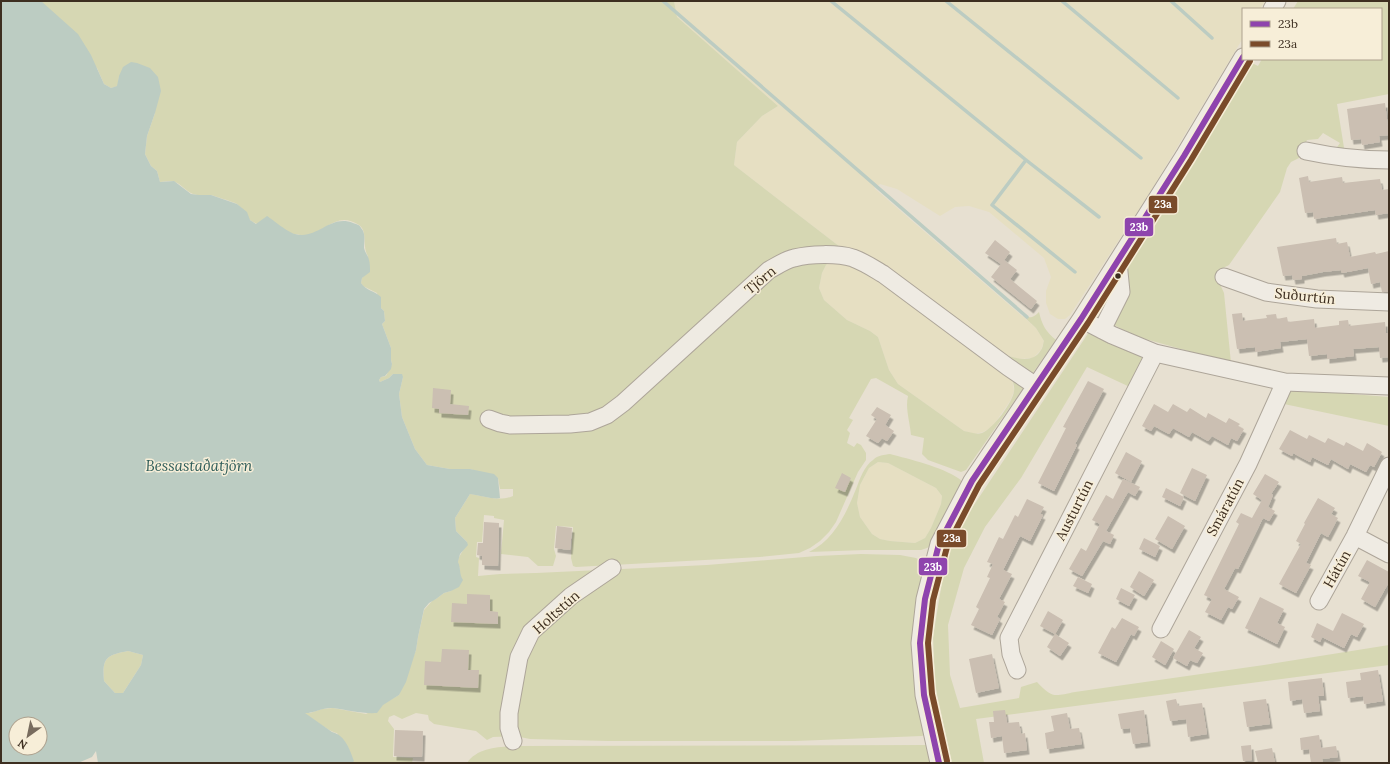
<svg xmlns="http://www.w3.org/2000/svg" width="1390" height="764" viewBox="0 0 1390 764" font-family="Lora,serif">
<defs>
<filter id="shadow"><feDropShadow dx="2.5" dy="4.5" stdDeviation="0" flood-color="#0004"/></filter>
</defs>
<rect width="100%" height="100%" fill="#e7e0d1"/>
<path fill="#e6dfc2" d="M674,1H1265L1260,9H1243V38L1147,197L1070,315L1065,319H1058L1050,314L1046,303V291L1051,277L1044,258L989,212L969,206L955,207L940,216L897,189L880,184L874,188L1036,328L1044,341L1041,350L1033,358L1018,359L990,349L844,250L734,165L737,142L762,116L778,106L677,17Z
M832,259L863,266L1012,379L1014,391L1010,401L992,427L983,432L975,434L964,431L898,384L889,370L878,337L870,331L847,320L824,300L819,288L822,273L826,265Z
M878,462L888,463L936,488L942,496L941,504L931,528L925,538L915,543L890,541L880,539L872,534L860,517L857,503L860,485L869,468Z"/>
<path fill="#d6d7b3" fill-rule="evenodd" d="M1,1H674L677,17L778,106L762,116L737,142L734,165L844,250L779,260L596,422L776,268L832,259L826,265L822,273L819,288L824,300L847,320L870,331L878,337L889,370L898,384L964,431C970,432 976,435 982,433C993,429 1013,402 1014,391C1015,388 1013,382 1012,379L1024,387L966,470L961,472L928,460L922,454L924,438L911,435C910,422 905,408 908,396L876,378L871,379L849,418L853,420L847,430L850,433L847,443L854,447L857,443L861,445L866,453V460L858,472L836,522L829,532L820,541L810,548L799,553L760,557L576,567L573,566L571,558L573,527L556,526L554,549L556,556L553,566H538L528,557L501,554L504,520L494,518V516L484,515L482,542H477L476,557L479,558L478,576L500,574L536,573L707,565L817,556L861,554L900,555L916,558L922,562L925,566L926,734L922,736L795,741H608L530,739L515,736L493,737L487,740L476,731L434,724L429,720L428,715L416,713L402,719L394,715L389,717L388,721L394,729L393,757L413,758L412,763H352L337,733C329,732 314,719 305,714V713H310L322,709L333,708L366,714L399,695L416,650L418,637L424,610L433,600L436,599L444,593L451,591C454,586 460,578 460,571C460,568 458,565 458,562C458,556 465,549 467,542L456,531L455,518L470,494C484,496 499,502 513,496V489H500L498,478L470,469H450L427,465L415,449L402,417L399,394L403,377L393,374L389,378L380,382L379,380L381,377L386,376L392,364L391,360V348L382,324L385,321L384,311L381,308L377,293L363,286L361,283L362,278L365,275L368,256C362,247 368,231 359,225C337,211 327,231 308,235C305,236 300,235 296,234C286,234 257,226 250,220C245,216 242,207 237,204C234,202 214,196 211,195C205,195 199,196 193,194C186,191 181,184 175,182C171,180 164,182 160,182L157,171L151,166L145,154L147,136L155,113L119,76L118,86L111,88L104,84L97,68Z
M1298,1H1389V94L1337,104L1345,154L1335,150L1340,143L1323,133L1318,139L1307,140L1299,158L1291,162L1287,168L1280,192L1229,265L1223,268L1220,273L1219,282L1224,293L1231,363L1138,337L1114,325L1112,318L1129,258L1250,62L1258,66L1262,59H1381V9H1293Z
M1039,312C1042,325 1046,332 1056,340L1030,377L990,349C1004,354 1031,368 1041,350C1043,348 1043,343 1044,341L1036,328L1023,316C1031,318 1033,318 1039,312Z
M1089,332L1148,356L1132,388L1087,367L1021,478L985,527L964,568L948,625L950,675L960,708L1019,698L1021,687L1037,682C1053,699 1054,696 1075,692L1264,665L1389,645V665L976,719L984,763H952L935,685L933,637L943,576L953,539L972,508Z
M1290,389L1389,397V426L1284,404Z
M890,454C909,459 942,467 958,478C961,480 963,482 964,485L934,543L927,548L921,550H865L809,552C834,540 846,514 856,489C860,479 864,466 873,460C878,455 884,455 890,454ZM878,462L888,463L936,488L942,496L941,504L931,528L925,538L915,543L890,541L880,539L872,534L860,517L857,503L860,485L869,468Z
M128,651L143,655L141,665L123,693H115L104,681C102,658 106,655 128,651Z
M928,745L937,763H467C477,748 497,747 513,746Z"/>
<path fill="#bcccc2" fill-rule="evenodd" d="M1,1H41L78,34L91,55L104,84L111,88L117,86L119,76L123,67L131,62L137,63L150,68L158,77L161,91L155,113L147,136L145,154L151,166L157,171L160,182L174,181L191,194L199,195H211L237,204L247,212L250,220L256,224L267,216C273,220 289,233 295,234C318,240 330,214 353,223C356,224 360,225 361,228C366,233 364,242 364,248C365,253 368,255 369,260C370,263 370,268 370,272L362,278L361,283C365,290 375,291 381,297V308L384,311L385,321L382,324L391,348V360L392,364L391,369L385,376L381,377L379,380L380,382L389,378L393,374H402L403,377L399,394L402,417L415,449L427,465L450,469H470L494,474L498,478L500,498C496,500 477,495 470,494L455,518L456,531L467,542L468,545L460,554L458,562C461,568 459,574 463,580L459,587L451,591L444,593L436,599L429,603L424,609L418,637L416,650L406,682L399,695L383,705L377,713C362,714 348,710 333,708C323,707 315,713 305,713L332,732C345,735 350,750 354,761L352,763H98L96,751L92,757L78,763H1ZM128,651L143,655L141,665L123,693H115L104,681C102,658 106,655 128,651ZM16,724H40V748H16Z"/>
<g fill="none" stroke-linecap="round" stroke-linejoin="round">
<path stroke="#bcccc2" stroke-width="3.5" d="M663,1L1027,317
M831,1L1026,160L1099,217
M946,1L1141,158
M1062,1L1178,98
M1171,1L1212,38
M1026,160L992,205L1075,272"/>
</g>
<path fill="#cbbfb2" filter="url(#shadow)" d="M1385,103L1389,135L1379,136L1380,142L1362,145L1361,139L1351,140L1347,109Z
M1308,176L1309,182L1342,177L1343,183L1380,179L1382,190L1389,189V213L1376,215L1375,210L1314,219L1313,212L1305,213L1299,178Z
M1336,238L1337,244L1347,242L1350,257L1375,252L1376,254L1389,251V292H1382L1380,282L1371,284L1368,268L1342,273L1341,270L1323,272L1302,276V279L1293,280L1292,275L1283,276L1277,247Z
M995,240L1010,252L1004,260L1017,270L1010,279L1037,301L1031,309L991,277L1002,263L1001,264L985,253Z
M1242,313L1243,321L1267,318L1266,315L1276,314L1277,319L1287,317L1288,322L1314,319L1315,328L1339,325V321L1348,320L1349,326L1385,322L1386,333H1389V357L1380,358L1379,347L1353,349L1354,356L1337,358L1327,359V354L1309,356L1307,339L1280,342L1281,348L1255,352V347L1237,349L1232,314Z
M1088,381L1104,389L1075,444L1077,445L1054,491L1038,483L1066,428L1063,427Z
M433,388L451,390L450,404L469,406L468,415L439,413V409L432,408Z
M1154,404L1168,412L1173,404L1187,412L1190,408L1206,418L1208,413L1226,423L1229,418L1240,424L1238,426L1244,429L1237,441L1231,438L1228,445L1212,436L1208,441L1192,432L1189,437L1173,428L1169,434L1154,426L1151,431L1142,426Z
M877,407L891,415L885,425L894,431L887,441L882,438L878,443L866,436L877,419L871,415Z
M1290,430L1307,439L1309,435L1325,443L1328,438L1344,446L1346,442L1363,451L1367,443L1382,452L1374,467L1370,465L1366,472L1350,464L1348,469L1331,459L1328,465L1312,457L1310,462L1293,453L1292,456L1279,449Z
M1126,452L1142,461L1131,482L1115,473Z
M1192,468L1207,475L1195,501L1180,493Z
M842,473L851,478L845,492L835,488Z
M1265,474L1279,482L1271,494L1273,495L1268,507L1275,511L1269,521L1263,518L1238,569L1235,568L1224,589L1239,597L1232,609L1228,607L1221,620L1205,612L1212,599L1204,595L1239,524L1236,522L1241,513L1252,518L1262,500L1253,494Z
M1123,479L1140,487L1135,496L1128,492L1106,531L1114,535L1110,544L1103,541L1082,576L1069,569L1081,548L1086,551L1100,524L1092,520L1106,495L1113,499Z
M1166,488L1184,497L1180,506L1162,497Z
M1318,498L1335,508L1331,514L1338,518L1328,537L1321,533L1306,563L1311,565L1296,593L1279,584L1301,544L1296,541L1305,524L1304,523Z
M1027,499L1044,507L1040,514L1043,515L1030,541L1020,536L1003,570L1012,574L999,599L1005,602L997,617L1000,619L992,635L971,625L979,609L976,607L990,578L987,577L993,564L987,562L999,537L1003,539L1015,515L1018,517Z
M1168,516L1185,526L1172,549L1155,539Z
M484,522L499,523L498,566L482,565V556L477,555L478,543H483Z
M557,526L572,528L570,550L555,548Z
M1144,538L1160,546L1155,557L1139,549Z
M1367,560L1389,572V582L1375,607L1361,599L1370,582L1358,576Z
M1139,571L1154,580L1144,596L1130,587Z
M1078,577L1092,584L1088,593L1073,586Z
M1121,588L1135,595L1129,606L1116,599Z
M467,594L490,595V611L498,612V624L451,622L452,603L467,604Z
M1260,597L1284,609L1277,623L1285,627L1277,644L1245,628Z
M1048,611L1063,620L1055,634L1040,626Z
M1342,613L1364,624L1357,637L1351,634L1344,648L1322,637L1320,642L1311,637L1317,623L1333,631Z
M1122,618L1139,627L1134,636L1131,634L1116,662L1098,653L1112,627L1115,629Z
M1189,630L1201,637L1194,648L1203,653L1197,663L1190,660L1187,666L1173,658Z
M1055,634L1069,643L1060,656L1047,647Z
M1161,641L1174,649L1165,665L1152,657Z
M442,649L469,650L468,670H479L478,688L424,685L425,661L441,662Z
M992,654L999,688L976,693L969,659Z
M1378,670L1383,701L1364,704L1363,696L1348,698L1346,682L1361,680L1360,673Z
M1322,678L1324,696H1318L1320,711L1304,713L1302,699L1290,701L1288,682Z
M1176,699L1178,706L1202,703L1207,734L1188,737L1186,719L1170,721L1166,701Z
M1266,699L1270,724L1247,727L1243,702Z
M1005,710L1007,723L1019,722L1021,734L1025,733L1027,750L1004,753L1002,736L991,738L989,722H994L993,711Z
M1144,710L1148,742L1133,744L1130,728L1121,729L1118,714Z
M1067,713L1070,729L1079,728L1082,744L1047,749L1045,733L1054,731L1051,716Z
M395,730L423,731L422,757L394,756Z
M1319,735L1321,748L1336,746L1338,757L1322,759L1323,763H1311L1309,749L1301,750L1300,738Z
M1251,745L1252,760L1243,761L1241,746Z
M1272,748L1275,763H1258L1255,751Z"/>
<g fill="none" stroke-linecap="round" stroke-linejoin="round">
<g stroke="#ada599" stroke-width="19">
<path id="minor" d="M1272,9L1277,1
M1306,151C1334,157 1361,160 1389,160
M1224,277L1266,292L1317,299L1389,302
M1081,319L1112,335L1155,353L1285,382L1389,386
M1102,330L1121,292L1118,262
M489,419L500,423L510,425L570,424L590,422L607,415L623,403L769,270C777,266 785,260 794,258C810,254 837,253 853,258C864,262 873,268 883,274L1008,367L1036,386
M1355,536L1389,554
M1319,601L1355,536L1389,466
M1161,629L1248,464L1285,382
M1017,670L1011,654L1009,638L1155,353
M513,741L509,728V713L519,657L531,632L571,596L612,568
M939,763L924,695L920,643L925,599L939,544L972,481L1081,319L1184,156L1243,57"/>
</g>
<use href="#minor" stroke="#efebe3" stroke-width="17"/>
<g stroke="#f7eed8" stroke-width="9">
<path id="bus-1" d="M939,763L924,695L920,643L925,599L939,544L972,481L1081,319L1184,156L1243,57"/>
</g>
<g stroke="#f7eed8" stroke-width="9">
<path id="bus-2" d="M947,761L932,694L928,643L933,600L947,547L979,485L1088,323L1191,160L1250,61"/>
</g>
<use href="#bus-1" stroke="#8e44ad" stroke-width="6"/>
<use href="#bus-2" stroke="#7a4b2a" stroke-width="6"/>
</g>
<circle fill="#3d2e20" stroke="#f7eed8" stroke-width="1.5" cx="1118" cy="276" r="3.5"/>
<g text-anchor="middle" dominant-baseline="central" stroke-width="3" stroke-linejoin="round" paint-order="stroke">
<g font-size="14" fill="#3d2e20" stroke="#f7eed8">
<text transform="translate(760 280) rotate(-39)">Tjörn</text>
<text transform="translate(1305 296) rotate(6)">Suðurtún</text>
<text transform="translate(1225 507) rotate(-62)">Smáratún</text>
<text transform="translate(1074 510) rotate(-63)">Austurtún</text>
<text transform="translate(1337 569) rotate(-61)">Hátún</text>
<text transform="translate(556 612) rotate(-42)">Holtstún</text>
</g>
<g font-size="15" font-style="italic" fill="#2f5d5a" stroke="#f7eed8">
<text x="199" y="465">Bessastaðatjörn</text>
</g>
</g>
<g stroke="#f7eed8" stroke-width="1.5">
<rect x="1148" y="195" width="30" height="19" rx="4" fill="#7a4b2a"/>
<rect x="1124" y="217" width="30" height="20" rx="4" fill="#8e44ad"/>
<rect x="936" y="529" width="31" height="19" rx="4" fill="#7a4b2a"/>
<rect x="918" y="557" width="30" height="19" rx="4" fill="#8e44ad"/>
</g>
<g font-size="11" text-anchor="middle" font-weight="bold" fill="#fff">
<text x="1163" y="208">23a</text>
<text x="1139" y="231">23b</text>
<text x="952" y="542">23a</text>
<text x="933" y="571">23b</text>
</g>
<rect width="1390" height="764" fill="none" stroke="#3d2e20" stroke-width="4"/>
<rect x="1242" y="8" width="140" height="52" fill="#f7eed8" stroke="#ada18e"/>
<rect x="1250" y="21" width="20" height="6" fill="#8e44ad" stroke="#ada18e"/>
<text x="1278" y="28" font-size="12" fill="#3d2e20">23b</text>
<rect x="1250" y="41" width="20" height="6" fill="#7a4b2a" stroke="#ada18e"/>
<text x="1278" y="48" font-size="12" fill="#3d2e20">23a</text>
<g transform="translate(28 736) rotate(213)"><circle r="19" fill="#f7eed8" stroke="#ada18e"/>
<path d="M0-3L7 15L0 10L-7 15Z" fill="#786c5e"/>
<text y="-6" font-size="11" font-weight="bold" text-anchor="middle" fill="#3d2e20">N</text>
</g>
</svg>
